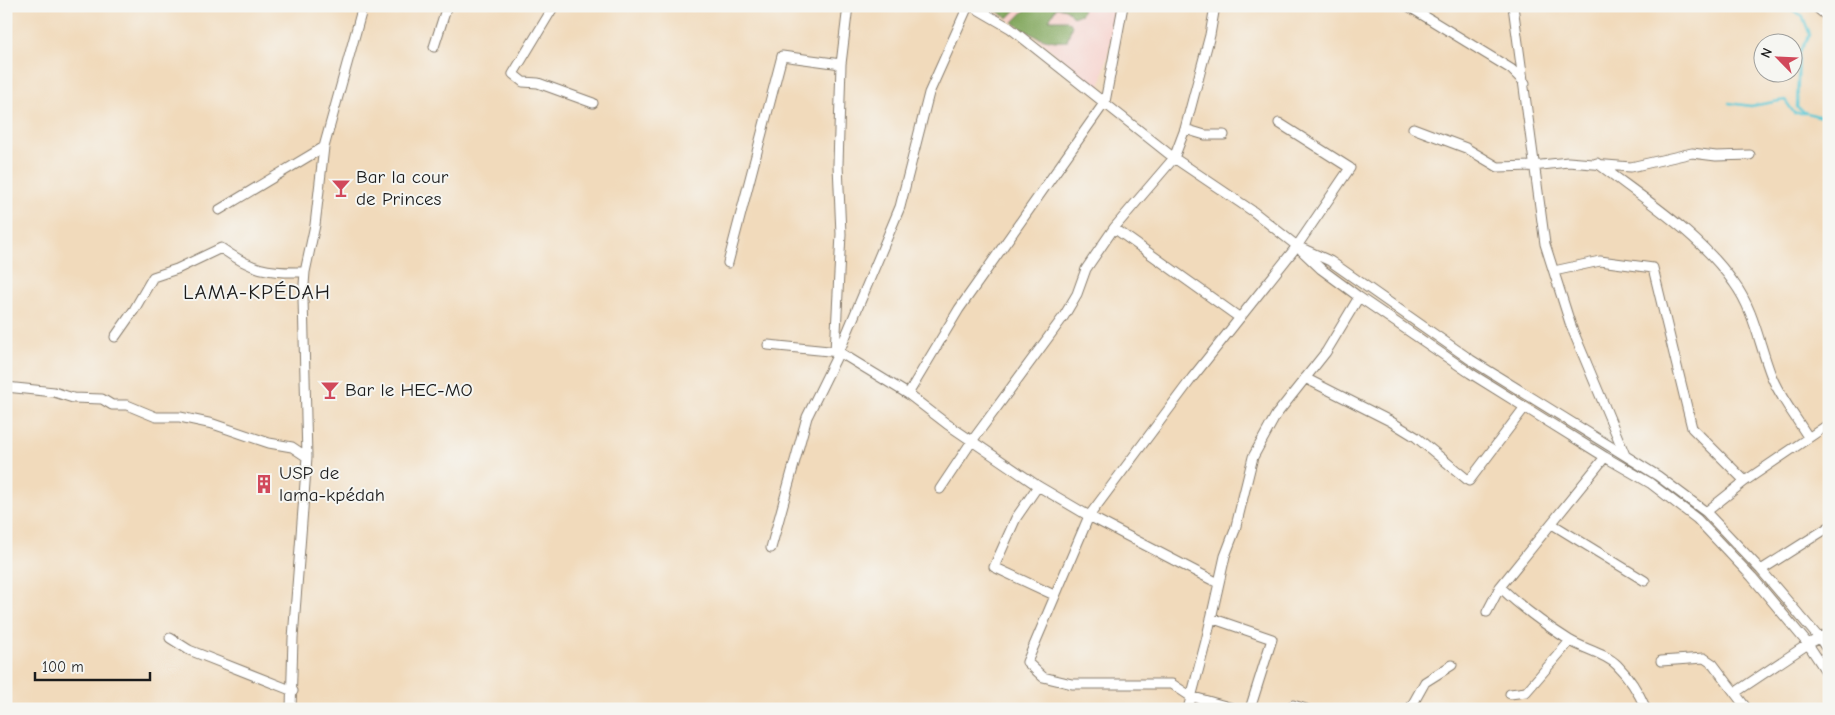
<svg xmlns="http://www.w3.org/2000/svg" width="1835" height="715" viewBox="0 0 1835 715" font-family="'Comic Neue',sans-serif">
<rect width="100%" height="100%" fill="#f6f6f2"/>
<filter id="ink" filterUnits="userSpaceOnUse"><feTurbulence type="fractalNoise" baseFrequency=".02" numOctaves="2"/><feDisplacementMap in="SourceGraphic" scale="10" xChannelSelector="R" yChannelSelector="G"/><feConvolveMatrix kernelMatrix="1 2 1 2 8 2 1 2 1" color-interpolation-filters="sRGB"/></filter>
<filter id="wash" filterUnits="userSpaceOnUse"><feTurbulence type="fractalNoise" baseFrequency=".0096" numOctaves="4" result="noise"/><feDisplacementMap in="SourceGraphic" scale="20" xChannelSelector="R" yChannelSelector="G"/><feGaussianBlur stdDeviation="1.12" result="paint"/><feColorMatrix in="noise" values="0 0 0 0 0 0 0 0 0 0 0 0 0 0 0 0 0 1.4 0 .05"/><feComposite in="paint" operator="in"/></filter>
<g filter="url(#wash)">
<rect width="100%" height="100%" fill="#f1dabb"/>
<path fill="#f7d0cb" d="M988,6H1119L1099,91L1036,37Z"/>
<path fill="#82a75d" stroke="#4f623c" d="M994,6H1016L1015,11L1008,18L992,8Z
M1040,6H1084L1081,14L1073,17C1068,10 1065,7 1056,8L1049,20H1067L1072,25L1067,41C1048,43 1029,35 1013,22L1025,10Z"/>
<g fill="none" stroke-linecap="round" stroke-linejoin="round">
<path stroke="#5ec9d6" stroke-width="2.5" d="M1787,6L1803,17L1810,35L1799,52L1797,108L1807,113L1829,119
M1729,103L1751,106L1785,100L1794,113H1806"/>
</g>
</g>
<g filter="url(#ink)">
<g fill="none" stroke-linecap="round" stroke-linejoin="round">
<g stroke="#867b6c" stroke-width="11">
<path id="minor" d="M554,6L513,74L523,82L538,83L593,103
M972,6L1010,28L1174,158L1254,212L1297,246L1330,261L1471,360L1658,476L1706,512L1761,570L1820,639L1829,652
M1408,6L1511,69L1525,83
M1513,6L1545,244L1571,326L1625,455
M1815,6L1829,18
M434,47L447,6
M1413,128L1466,148L1498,167L1533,166L1568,162L1631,167L1692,153L1716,156L1750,155
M1185,129L1205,135H1224
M1597,163C1644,199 1700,234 1734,283C1754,310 1759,344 1771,375C1779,396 1796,417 1808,437
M219,210L324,147
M1114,228L1240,318
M1302,251L1321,269L1359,297L1470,373L1605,457L1650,483L1697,519L1752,577L1808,644L1829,676
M728,263L782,56L841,64
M1554,271L1600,261L1653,268L1692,428L1745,481
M115,337L134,310L153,277L177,269L221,248C252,270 267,273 305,272
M768,345L839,352L908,394L947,424L1038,486L1089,516L1218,583
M835,352L841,234L838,165L841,64L848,6
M1305,378L1390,421L1416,437L1469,481L1525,407
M6,387L54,392L73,398L102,399L112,405H127L156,417H180L213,424L269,443L292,447L307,457
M908,394L959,309L1105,102L1123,6
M1038,486L1016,518L994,567L1054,595
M940,489L972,441L1064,316L1077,294L1086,269L1114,228L1174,158L1185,129L1210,35L1215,6
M1706,512L1745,481L1829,424
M1552,524L1645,581
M771,548L807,417L839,352L900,207L929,93L968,6
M1761,570L1829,527
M1500,587C1522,608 1544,624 1569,640C1583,649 1605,653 1617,665C1629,677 1639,693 1646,709
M1487,612L1500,587L1605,457
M1211,618L1272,639L1250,709
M170,638L189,650L293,691
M1661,661L1704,658L1713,664L1747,709
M1736,692L1808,644L1829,633
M1510,694L1526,692L1570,641
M1293,705L1306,709
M291,709L293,638L307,457L303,298L305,272L315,225L324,147L363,6
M1188,709L1206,641L1225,556L1235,530L1253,457L1276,415L1326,352L1359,297
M1236,709L1190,696L1172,684H1072L1043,677L1027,662L1089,516L1192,378L1297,246L1350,168L1279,123
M1410,709L1425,682L1452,665"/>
</g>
<use href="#minor" stroke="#fff" stroke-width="9"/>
</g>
</g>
<defs>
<g id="bar-bare" transform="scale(1.5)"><path d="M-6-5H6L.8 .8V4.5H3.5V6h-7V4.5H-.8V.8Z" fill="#d1495b" stroke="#f6f6f2" stroke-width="2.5" paint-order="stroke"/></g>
<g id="building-bare" transform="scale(1.5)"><path d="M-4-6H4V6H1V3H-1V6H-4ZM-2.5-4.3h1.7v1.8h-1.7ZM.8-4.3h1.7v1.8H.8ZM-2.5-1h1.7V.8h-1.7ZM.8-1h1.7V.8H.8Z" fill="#d1495b" stroke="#f6f6f2" stroke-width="2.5" paint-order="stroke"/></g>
</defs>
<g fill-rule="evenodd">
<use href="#bar-bare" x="341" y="188"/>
<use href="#bar-bare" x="330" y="390"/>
<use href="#building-bare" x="264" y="484"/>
</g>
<g text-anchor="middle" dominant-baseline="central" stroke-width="4" stroke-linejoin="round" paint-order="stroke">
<g font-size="19" fill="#1c1c1c" stroke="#f6f6f2" text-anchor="start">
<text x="356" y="177">Bar la cour<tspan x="356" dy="22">de Princes</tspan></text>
<text x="345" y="390">Bar le HEC-MO</text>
<text x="279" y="473">USP de<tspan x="279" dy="22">lama-kpédah</tspan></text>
</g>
<g font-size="21" letter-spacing="1" fill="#1c1c1c" stroke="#f6f6f2">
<text x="257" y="292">LAMA-KPÉDAH</text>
</g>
</g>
<rect width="1835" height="715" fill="none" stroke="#f6f6f2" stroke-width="25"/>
<g transform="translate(1778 58) rotate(294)"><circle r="24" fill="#f6f6f2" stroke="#9f9f9c"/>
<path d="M0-4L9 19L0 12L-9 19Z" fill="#d1495b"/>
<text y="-8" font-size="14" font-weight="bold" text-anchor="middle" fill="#1c1c1c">N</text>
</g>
<path d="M35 672v8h115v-8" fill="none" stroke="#1c1c1c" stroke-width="2.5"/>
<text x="42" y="672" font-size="15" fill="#1c1c1c" stroke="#f6f6f2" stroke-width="4" paint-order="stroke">100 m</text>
</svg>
